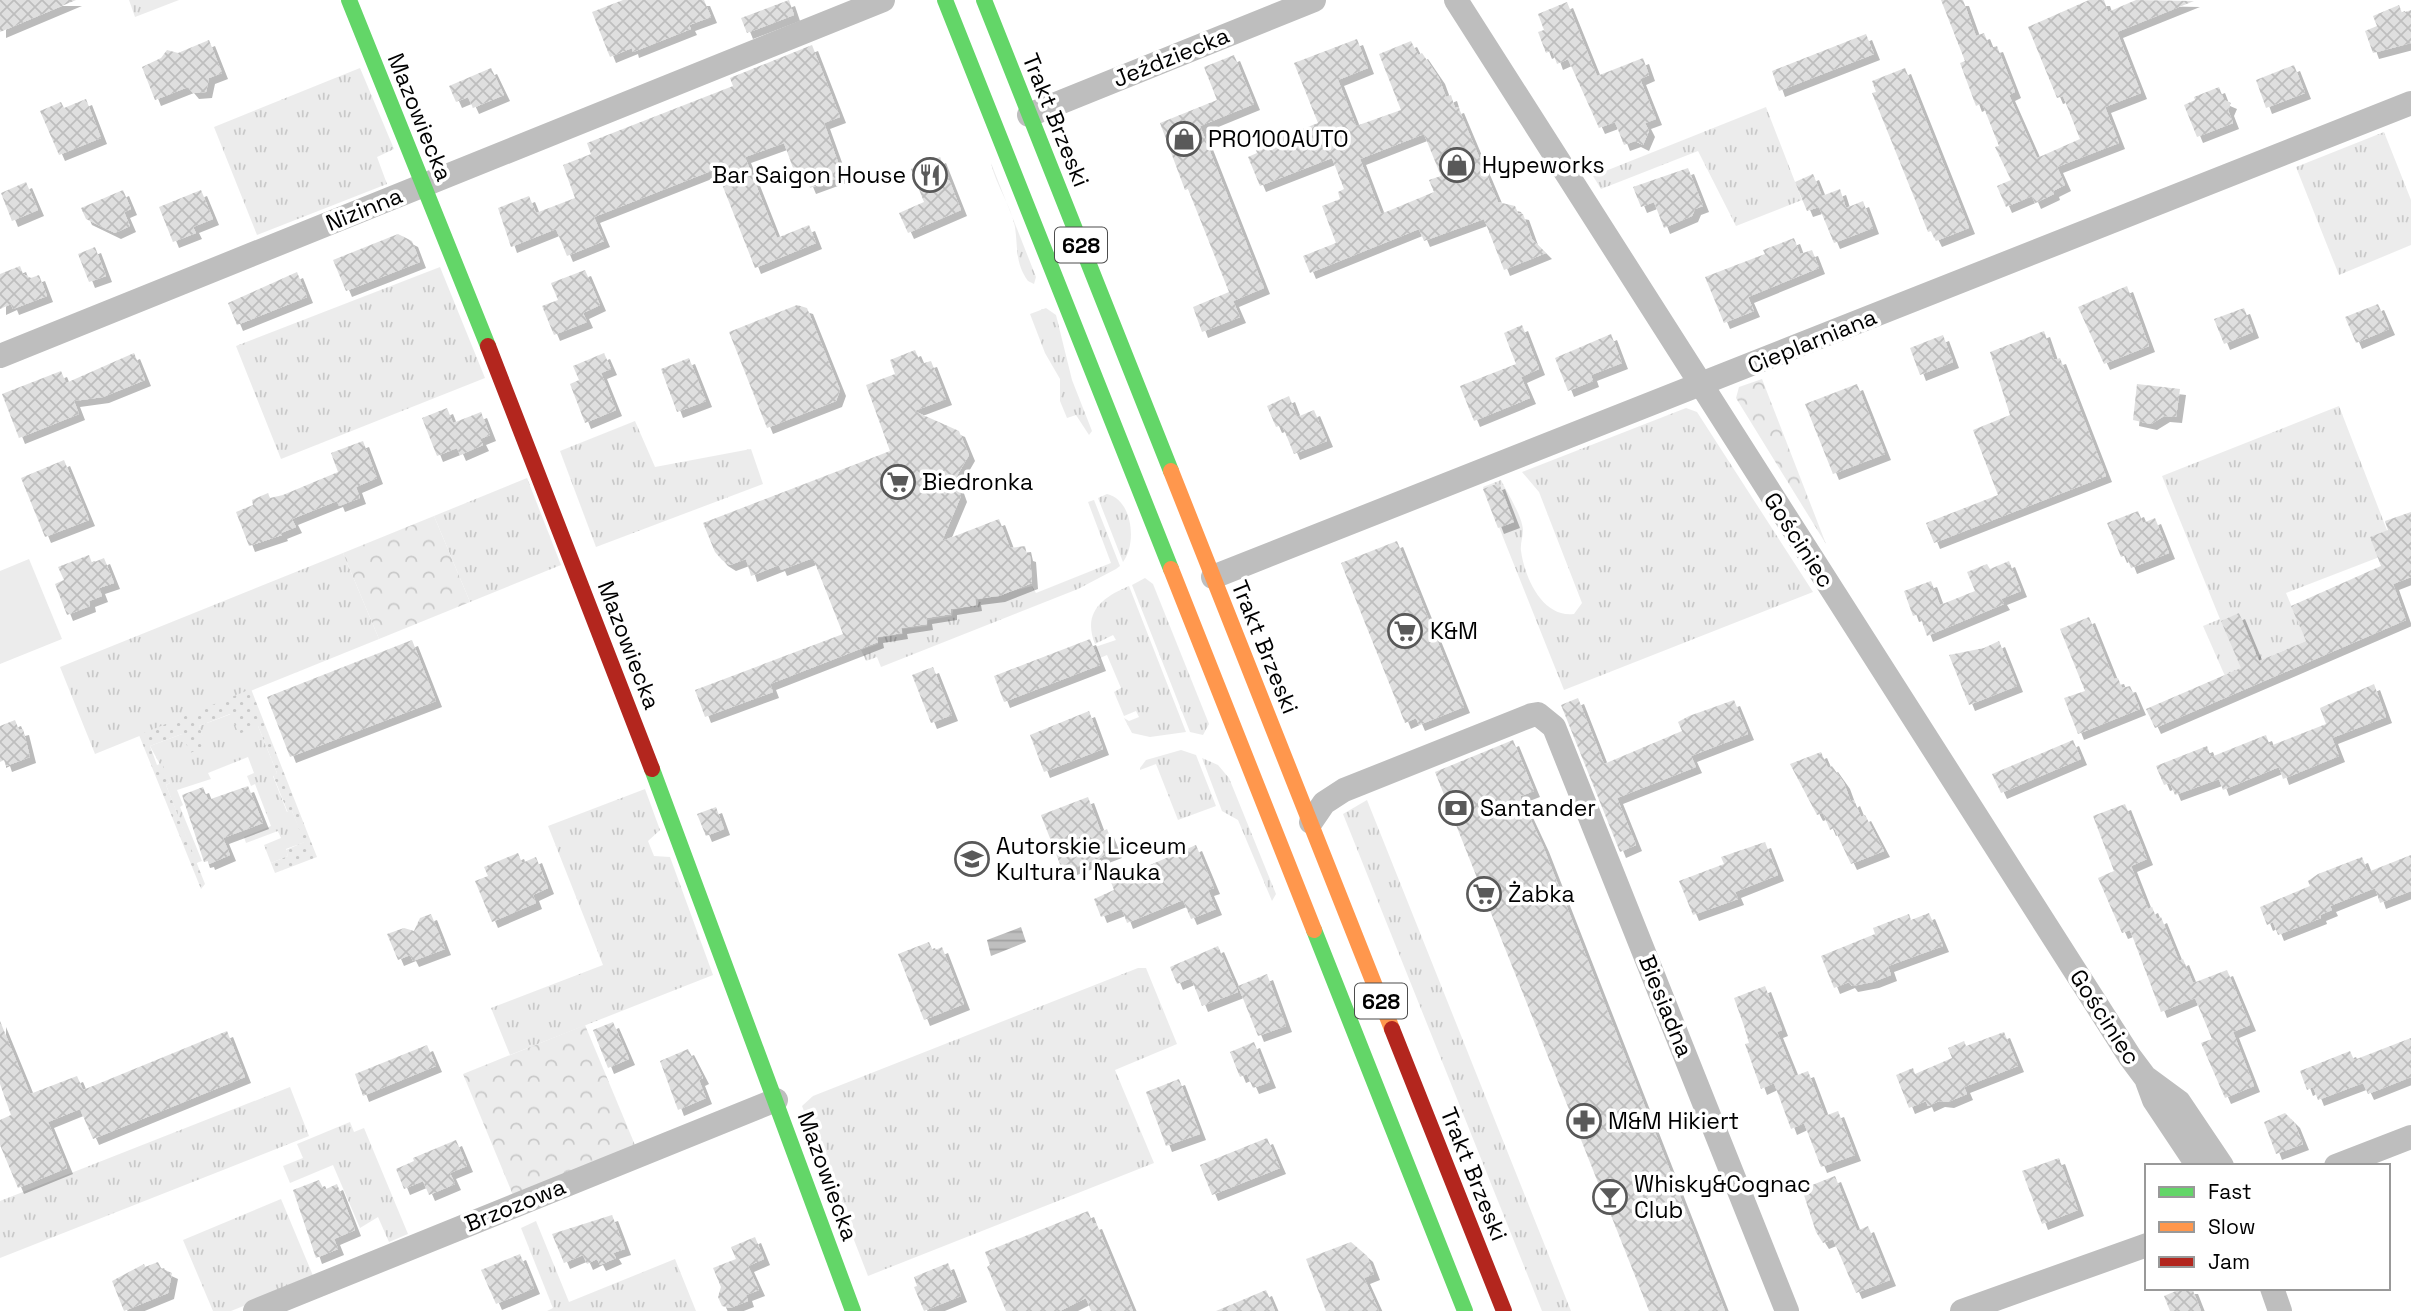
<svg xmlns="http://www.w3.org/2000/svg" width="2411" height="1311" viewBox="0 0 2411 1311" font-family="'Space Grotesk',sans-serif">
<defs>
<pattern id="grass-tufts" width="24" height="20" patternUnits="userSpaceOnUse" patternTransform="scale(1.75)"><rect width="24" height="20" fill="#ececec"/><path d="M3 7l-1-3M5 7V3M7 7l1-3M15 17l-1-3M17 17v-4M19 17l1-3" fill="none" stroke="#c9c9c9"/></pattern>
<pattern id="forest-crowns" width="20" height="18" patternUnits="userSpaceOnUse" patternTransform="scale(1.75)"><rect width="20" height="18" fill="#ececec"/><path d="M2 6a3 3 0 1 1 6 0M12 15a3 3 0 1 1 6 0" fill="none" stroke="#c9c9c9"/></pattern>
<pattern id="garden-dots" width="8" height="8" patternUnits="userSpaceOnUse" patternTransform="scale(1.75)"><rect width="8" height="8" fill="#ececec"/><path d="M2 2h.1M6 6h.1" fill="none" stroke="#c9c9c9" stroke-width="1.8" stroke-linecap="round"/></pattern>
<pattern id="water-rules" width="6" height="5" patternUnits="userSpaceOnUse" patternTransform="scale(1.75)"><rect width="6" height="5" fill="#bfbfbf"/><path d="M0 2.5h6" fill="none" stroke="#a2a2a2"/></pattern>
<pattern id="building-cross-hatch" width="8" height="8" patternUnits="userSpaceOnUse" patternTransform="scale(1.75)"><rect width="8" height="8" fill="#dfdfdf"/><path d="M0 0l8 8M0 8l8-8" fill="none" stroke="#bebebe"/></pattern>
<filter id="shadow"><feDropShadow dx="6" dy="6" stdDeviation="0" flood-color="#0004"/></filter>
</defs>
<rect width="100%" height="100%" fill="#fff"/>
<path fill="url(#grass-tufts)" d="M129,0H179L135,17Z
M360,68L394,149L377,157L387,184L257,235L214,127Z
M1766,107L1802,200L1736,226L1698,151L1601,189L1593,176Z
M2384,132L2411,200V245L2339,275L2296,167Z
M991,163L1036,277L1034,284L1028,281C1015,263 1018,248 1015,227C1011,205 996,186 991,163Z
M440,267L485,378L281,459L236,346Z
M1046,308L1056,315L1072,380L1092,431L1089,435L1076,415L1067,418L1060,401V379L1045,353L1030,314Z
M2339,406L2395,551L2286,593L2306,641L2225,676L2203,626L2220,619L2162,476Z
M1686,408L1697,412L1813,592L1564,690L1483,487L1501,480C1507,493 1522,515 1523,530C1523,537 1520,544 1521,551C1525,579 1543,618 1574,614L1582,603L1539,492L1522,472Z
M635,421L655,467L751,449L763,484L596,547L560,451Z
M527,478L561,565L470,602L434,516Z
M1107,494C1133,500 1137,544 1123,562L1098,498Z
M1094,500L1120,566L1116,569L1078,589L881,667L877,657L866,661L861,650L878,644V638L903,634L902,629L927,626L928,620L952,616L953,610L978,605V600L1032,586L1036,593L1111,563L1088,502Z
M343,553L379,639L95,754L60,667Z
M1145,578L1153,584L1209,724L1203,735L1190,732L1132,585Z
M1129,586L1186,732L1150,737L1132,733L1124,718L1129,721L1139,717L1136,711L1124,716L1114,692L1121,688L1107,655L1100,658L1095,647L1116,640L1113,635L1095,644C1082,612 1103,597 1129,586Z
M231,714L258,726L277,773L273,776L287,812L292,811L305,842L286,849L288,856L271,863L264,845L281,838L278,831L246,843L244,837L271,826L255,784L251,786L247,776L254,773L248,757L208,773L211,779L177,790L183,805L180,807L202,861L196,863L166,785L170,783L150,746L182,734L206,746L199,726Z
M1181,750L1196,755L1216,806L1178,820L1156,764L1140,770V768L1146,760Z
M1202,758L1218,765L1229,778L1276,894L1272,901L1238,820L1222,811Z
M645,789L660,830L648,841L654,856L670,857L713,975L510,1055L491,1008L603,965L548,826Z
M1367,800L1571,1311H1542L1343,814Z
M1138,968H1146L1177,1044L1115,1070L1154,1163L868,1276L802,1106L813,1096Z
M290,1087L309,1136L0,1258V1201Z
M350,1122L354,1132L364,1128L408,1234L389,1242L378,1217L360,1228L333,1165L290,1183L283,1166L303,1158L297,1144Z
M281,1199L314,1278L231,1311H213L183,1240Z
M536,1221L569,1302L675,1259L696,1311H547L553,1308L521,1228Z"/>
<path fill="url(#forest-crowns)" d="M1762,379L1826,544L1736,398L1739,387Z
M434,516L470,602L379,639L343,553Z
M585,1025L635,1145L513,1195L463,1074Z"/>
<path fill="url(#garden-dots)" d="M251,689L317,857L275,873L271,863L288,856L286,850L304,842L292,811L288,813L273,775L277,773L258,726L239,734L230,714L199,726L207,746L190,753L182,734L150,746L157,765L162,763L170,783L166,785L205,884L201,889L139,735Z"/>
<path fill="#ececec" d="M29,559L62,639L0,664V571Z"/>
<path fill="url(#water-rules)" d="M1021,927L1026,942L991,956L987,940Z"/>
<path fill="url(#building-cross-hatch)" fill-rule="evenodd" filter="url(#shadow)" d="M0,0H76L0,32Z
M623,0H704L711,17L689,25L691,29L633,52L632,48L610,57L592,12Z
M789,0L794,15L747,33L741,18Z
M1941,0H1963L1976,36L1984,33L1990,48L1997,46L2015,92L2009,95L2037,158L2080,139L2063,96L2057,98L2028,27L2089,0H2104L2108,12L2136,0L2194,1L2117,32L2141,93L2105,107L2119,143L2057,167L2065,185L2053,191L2054,194L2035,203L2032,196L2006,207L1997,186L2011,180L1995,147L1999,146L1982,103L1976,106L1960,63L1965,61Z
M1567,2L1597,76L1643,58L1649,75L1640,79L1656,119L1645,123L1649,131L1643,145L1635,141L1624,145L1615,122L1599,128L1568,59L1557,64L1552,50L1546,53L1538,32L1544,30L1538,14Z
M2399,5L2402,13L2411,10V43L2373,53L2365,31L2377,26L2373,16Z
M1866,34L1874,54L1779,91L1772,71Z
M1357,39L1368,68L1338,80L1356,126L1401,110L1379,54L1411,41L1418,55L1422,53L1439,78L1446,97L1451,95L1455,108L1458,107L1498,202L1515,206L1518,213L1523,214L1532,239L1546,253L1504,270L1484,219L1424,241L1419,229L1310,273L1303,256L1336,243L1322,206L1340,199L1338,192L1344,189L1332,158L1260,186L1248,157L1257,153L1255,148L1318,123L1294,63ZM1424,134L1441,176L1429,180L1434,192L1381,214L1360,159Z
M209,40L222,73L209,78L206,92L193,93L188,87L155,100L142,67L161,58L167,50L178,53Z
M812,45L840,117L824,123L843,176L810,188L805,176L797,179L784,143L745,157L777,238L809,225L816,243L755,268L716,169L594,217L604,241L567,256L556,229L511,247L498,208L529,196L536,213L575,198L563,165L591,154L587,143L733,86L730,78Z
M1234,55L1254,104L1200,126L1264,288L1233,301L1240,317L1202,332L1193,307L1229,292L1188,189L1185,190L1160,123L1217,100L1204,67Z
M2294,65L2305,93L2266,108L2256,80Z
M491,68L504,95L473,108L468,97L456,102L449,86Z
M1905,68L1969,228L1936,241L1931,231L1928,232L1872,93L1876,92L1872,81Z
M2219,87L2224,100L2231,103L2228,110L2233,123L2197,137L2184,105L2195,100L2194,97Z
M86,99L101,138L59,155L40,111L61,102L64,108Z
M940,157L961,210L908,233L899,213L924,202L911,169Z
M1688,168L1703,206L1695,209L1692,216L1664,228L1654,202L1641,207L1633,187Z
M1813,174L1822,196L1840,189L1846,208L1863,201L1873,228L1834,243L1819,207L1807,211L1795,182Z
M26,182L38,210L12,221L1,193Z
M123,190L131,209L124,212L130,226L115,233L86,219L81,208Z
M201,190L213,219L193,227L196,233L173,242L159,207Z
M398,234L412,241L420,262L346,291L333,260Z
M1794,238L1800,254L1812,250L1819,268L1748,297L1754,311L1724,323L1705,277L1765,254L1763,250Z
M95,247L106,276L89,282L78,254Z
M20,266L23,274L31,278L39,275L47,296L13,309L11,304L0,309V274Z
M585,270L600,305L583,313L587,322L554,335L542,306L558,300L551,283Z
M297,272L307,297L237,325L228,303Z
M2127,286L2149,346L2104,364L2078,307Z
M2378,304L2389,329L2356,343L2345,317Z
M797,305L807,308L840,390L836,401L767,428L729,332Z
M2244,308L2253,332L2224,344L2214,319Z
M1522,325L1539,369L1521,377L1530,398L1474,421L1460,386L1516,364L1504,333Z
M2044,331L2054,360L2060,358L2106,476L1934,543L1926,523L1998,495L1973,430L2010,415L1990,352Z
M1611,334L1622,363L1591,375L1593,381L1568,391L1555,358Z
M1943,335L1953,362L1920,375L1910,348Z
M915,350L921,364L931,361L946,399L914,411L959,431L969,455L955,479L961,496L942,541L999,519L1010,548L1025,546L1027,555L1030,556L1032,583L999,596L975,599L976,605L951,609V614L926,618L927,624L901,628L902,633L877,637L878,642L770,684L773,692L705,717L695,690L843,634L813,558L781,570L779,565L751,576L746,559L730,565L722,560L715,552L703,523L890,451L866,385L895,374L890,360Z
M134,353L145,380L103,397L74,401L79,414L19,438L2,394L61,371L66,383Z
M604,353L611,369L601,373L616,410L585,423L570,384L579,380L573,366Z
M689,358L706,401L677,412L661,369Z
M1857,384L1885,454L1833,474L1805,404Z
M2137,384L2180,389L2176,417L2164,416L2151,424L2133,420Z
M1289,396L1297,417L1314,410L1327,441L1294,454L1282,425L1276,427L1267,406Z
M447,408L453,423L481,412L490,435L480,439L483,445L460,455L457,448L437,456L422,418Z
M363,441L377,478L356,487L360,498L339,506L337,501L292,519L296,527L281,533L282,535L249,546L236,512L253,505L252,500L268,493L270,498L283,495L338,472L331,453Z
M64,460L89,520L45,537L21,478Z
M1499,483L1514,522L1498,528L1483,489Z
M2138,511L2143,523L2155,518L2169,553L2131,568L2126,555L2121,557L2107,523Z
M2411,512V577L2393,584L2406,620L2155,728L2146,709L2241,668L2221,621L2239,613L2259,661L2306,641L2291,606L2381,566L2370,537L2388,530L2385,521Z
M1397,541L1464,707L1419,725L1416,718L1405,723L1341,563Z
M89,555L92,563L104,558L114,583L99,588L102,596L89,601L90,606L67,615L55,584L64,580L58,567Z
M2009,561L2021,591L2001,599L2004,604L1927,636L1919,614L1913,616L1904,591L1931,581L1940,605L1975,591L1967,572L1987,564L1990,569Z
M2089,617L2114,679L2118,678L2122,688L2130,686L2140,709L2078,734L2064,698L2085,691L2060,629Z
M1090,639L1100,665L1004,702L994,676Z
M412,640L436,701L290,757L267,697Z
M1999,641L2017,686L1969,705L1949,655L1984,648Z
M933,667L952,715L931,723L912,675Z
M2374,684L2386,717L2332,738L2339,756L2283,779L2279,767L2223,790L2219,779L2175,795L2170,783L2164,785L2156,766L2207,746L2211,757L2266,735L2270,746L2326,724L2320,708Z
M1578,698L1604,764L1682,731L1678,722L1689,716L1734,700L1748,734L1691,756L1696,767L1617,798L1636,845L1620,852L1561,705Z
M1089,711L1103,749L1044,772L1030,735Z
M15,720L19,730L23,729L30,757L6,766L4,760L0,762V726Z
M1513,740L1534,791L1521,796V799L1543,846L1725,1311H1649L1435,772Z
M2073,740L2081,759L2001,793L1992,774Z
M1821,752L1828,768L1832,766L1844,783L1851,802L1854,800L1861,817L1865,815L1884,851L1851,864L1834,828L1830,830L1823,813L1817,815L1790,764Z
M248,786L263,823L223,838L230,855L209,864L208,861L204,862L182,795L203,787L208,800Z
M1088,797L1101,832L1107,829L1116,852L1063,872L1041,815Z
M2125,804L2147,859L2131,866L2148,909L2152,907L2157,919L2161,917L2179,961L2183,959L2193,983L2227,970L2250,1025L2233,1032L2254,1086L2225,1098L2201,1043L2212,1039L2195,998L2161,1012L2130,930L2122,933L2098,878L2114,871L2093,816Z
M716,807L724,829L706,836L697,814Z
M1765,842L1778,875L1735,892L1738,899L1693,915L1679,881L1724,864L1721,857Z
M1196,845L1214,888L1208,890L1216,909L1191,919L1183,900L1127,923L1122,909L1101,917L1094,899L1114,890L1111,882Z
M518,853L522,863L536,857L548,888L533,895L536,903L492,922L475,881L488,876L484,867Z
M2411,855V891L2380,903L2375,888L2330,906L2332,910L2320,915L2321,918L2278,935L2273,922L2267,925L2260,907L2310,886L2308,881L2318,874L2362,857L2368,872Z
M1929,913L1943,946L1888,966L1891,975L1873,982L1852,986L1849,982L1834,988L1821,956L1875,934L1873,928L1909,914L1911,920Z
M431,914L445,949L413,961L410,955L398,960L387,934L404,928L414,931L420,918Z
M929,942L933,951L942,947L964,1004L924,1020L898,954Z
M1218,946L1238,992L1202,1006L1191,978L1177,984L1170,967Z
M1267,974L1286,1026L1258,1036L1238,986Z
M1765,986L1782,1030L1777,1032L1795,1076L1808,1071L1825,1116L1838,1111L1855,1155L1821,1167L1804,1123L1791,1129L1774,1083L1761,1089L1745,1044L1749,1043L1744,1026L1734,998Z
M0,1021L30,1094L77,1076L83,1090L227,1031L245,1077L93,1139L80,1109L48,1122L67,1168L18,1188L0,1145V1120L11,1115L0,1084Z
M613,1022L629,1059L608,1068L593,1030Z
M2004,1032L2018,1066L1964,1087L1967,1094L1948,1102L1939,1101L1928,1106L1926,1101L1909,1108L1896,1075L1913,1068L1915,1074L1952,1058L1948,1048L1964,1041L1966,1046Z
M2411,1038V1077L2368,1094L2363,1083L2318,1100L2313,1087L2307,1090L2300,1071L2350,1051L2354,1060Z
M1254,1042L1270,1082L1253,1088L1247,1074L1240,1077L1230,1052Z
M427,1045L436,1066L363,1096L355,1074Z
M688,1049L703,1078L699,1080L706,1098L678,1110L660,1061Z
M1179,1079L1200,1134L1166,1146L1146,1092Z
M2285,1113L2294,1122L2303,1144L2276,1154L2264,1122Z
M1267,1138L1280,1168L1212,1195L1200,1165Z
M456,1140L467,1166L450,1173L455,1184L429,1195L423,1181L404,1189L396,1169L414,1161L413,1158Z
M2059,1158L2078,1210L2042,1224L2022,1171Z
M1835,1176L1857,1231L1868,1226L1890,1280L1856,1293L1833,1239L1823,1243L1816,1232L1802,1189Z
M319,1180L324,1190L337,1184L355,1230L334,1239L338,1249L316,1258L293,1190Z
M1088,1211L1093,1224L1096,1223L1133,1311H1091L1086,1298L1060,1311H1006L987,1267L990,1265L985,1252Z
M612,1215L625,1249L613,1253L616,1258L600,1265L597,1259L587,1264L583,1255L564,1263L552,1234Z
M755,1237L764,1259L748,1266L759,1290L746,1295L748,1301L730,1308L722,1306L718,1297L721,1287L713,1268L736,1259L731,1247Z
M1351,1242L1367,1256L1374,1274L1364,1278L1379,1311H1326L1306,1259Z
M520,1254L534,1288L496,1304L481,1270Z
M158,1262L161,1268L172,1273L168,1293L124,1311L112,1281L144,1264L145,1267Z
M948,1263L961,1296L924,1311L914,1287L917,1286L914,1277Z
M2183,1288H2192L2201,1311H2170L2164,1296Z
M1266,1290L1275,1311H1216Z"/>
<g fill="none" stroke-linecap="round" stroke-linejoin="round">
<path stroke="#bebebe" stroke-width="24" d="M1456,0L2130,1057L2145,1077L2179,1102L2222,1166
M1029,115L1314,0
M0,356L883,0
M1213,577L2411,103
M1311,822L1324,803L1344,790L1532,715L1538,714L1554,727L1787,1311
M2147,1081L2154,1100L2198,1166
M2336,1166L2411,1137
M2272,1288L2280,1311
M255,1311L776,1100
M1962,1311L2147,1245"/>
<path stroke="#63d668" stroke-width="16" d="M349,0L488,346
M945,0L1171,569
M984,0L1171,471
M652,769L853,1311
M1314,930L1465,1311"/>
<path stroke="#ff974d" stroke-width="16" d="M1171,471L1392,1029
M1171,569L1314,930"/>
<path stroke="#b3261e" stroke-width="16" d="M488,346L652,769
M1392,1029L1504,1311"/>
</g>
<defs>
<g id="shop-ring" transform="scale(1.75)"><circle r="9.5" fill="#fff" stroke="#595959" stroke-width="1.5"/><path d="M-5-2.5h2.3a2.7 3.5 0 0 1 5.4 0H5L5.5 6h-11ZM-1.5-2.5h3a1.5 2.3 0 0 0-3 0Z" fill="#595959"/></g>
<g id="restaurant-ring" transform="scale(1.75)"><circle r="9.5" fill="#fff" stroke="#595959" stroke-width="1.5"/><path d="M-5-6h1v4h1v-4h1v4h1v-4h1v5L-1.5 .5V6h-2V.5L-5-1ZM5-6V6H3V1.5H1.5Q1.5-4 5-6Z" fill="#595959"/></g>
<g id="supermarket-ring" transform="scale(1.75)"><circle r="9.5" fill="#fff" stroke="#595959" stroke-width="1.5"/><path d="M-6-5.5h2.5l.6 2H6L4.5 2H-2.5L-4.4-4H-6ZM-1.5 3.2a1.3 1.3 0 1 0 .1 0ZM3 3.2a1.3 1.3 0 1 0 .1 0Z" fill="#595959"/></g>
<g id="bank-ring" transform="scale(1.75)"><circle r="9.5" fill="#fff" stroke="#595959" stroke-width="1.5"/><path d="M-6-4H6V4H-6ZM0-2.3a2.3 2.3 0 1 0 0 4.6a2.3 2.3 0 1 0 0-4.6Z" fill="#595959"/></g>
<g id="school-ring" transform="scale(1.75)"><circle r="9.5" fill="#fff" stroke="#595959" stroke-width="1.5"/><path d="M0-5L7-2L0 1L-7-2ZM-4 1L0 2.5L4 1V4Q0 6-4 4Z" fill="#595959"/></g>
<g id="pharmacy-ring" transform="scale(1.75)"><circle r="9.5" fill="#fff" stroke="#595959" stroke-width="1.5"/><path d="M-2-6h4v4h4v4h-4v4h-4v-4h-4v-4h4Z" fill="#595959"/></g>
<g id="bar-ring" transform="scale(1.75)"><circle r="9.5" fill="#fff" stroke="#595959" stroke-width="1.5"/><path d="M-6-5H6L.8 .8V4.5H3.5V6h-7V4.5H-.8V.8Z" fill="#595959"/></g>
</defs>
<g fill-rule="evenodd">
<use href="#shop-ring" x="1184" y="139"/>
<use href="#shop-ring" x="1457" y="165"/>
<use href="#restaurant-ring" x="930" y="175"/>
<use href="#supermarket-ring" x="898" y="482"/>
<use href="#supermarket-ring" x="1405" y="631"/>
<use href="#bank-ring" x="1456" y="808"/>
<use href="#school-ring" x="972" y="859"/>
<use href="#supermarket-ring" x="1484" y="894"/>
<use href="#pharmacy-ring" x="1584" y="1121"/>
<use href="#bar-ring" x="1610" y="1197"/>
</g>
<g text-anchor="middle" dominant-baseline="central" stroke-width="7" stroke-linejoin="round" paint-order="stroke">
<g fill="#fff" stroke="#4c4c4c" stroke-width="2">
<rect x="1055" y="227.5" width="52" height="35" rx="5"/>
<rect x="1355" y="983.5" width="52" height="35" rx="5"/>
</g>
<g font-size="21" font-weight="bold" fill="#000">
<text x="1081" y="245">628</text>
<text x="1381" y="1001">628</text>
</g>
<g font-size="23" fill="#000" stroke="#fff">
<text transform="translate(1171 57) rotate(-22)">Jeździecka</text>
<text transform="translate(420 117) rotate(68)">Mazowiecka</text>
<text transform="translate(1056 120) rotate(68)">Trakt Brzeski</text>
<text transform="translate(364 209) rotate(-22)">Nizinna</text>
<text transform="translate(1812 341) rotate(-22)">Cieplarniana</text>
<text transform="translate(1799 540) rotate(57)">Gościniec</text>
<text transform="translate(629 645) rotate(69)">Mazowiecka</text>
<text transform="translate(1265 647) rotate(68)">Trakt Brzeski</text>
<text transform="translate(1666 1006) rotate(68)">Biesiadna</text>
<text transform="translate(2105 1017) rotate(57)">Gościniec</text>
<text transform="translate(1474 1174) rotate(68)">Trakt Brzeski</text>
<text transform="translate(828 1176) rotate(70)">Mazowiecka</text>
<text transform="translate(515 1205) rotate(-22)">Brzozowa</text>
</g>
<g font-size="23" fill="#000" stroke="#fff" text-anchor="start">
<text x="1208" y="139">PRO100AUTO</text>
<text x="1482" y="165">Hypeworks</text>
<text x="906" y="175" text-anchor="end">Bar Saigon House</text>
<text x="922" y="482">Biedronka</text>
<text x="1430" y="631">K&amp;M</text>
<text x="1480" y="808">Santander</text>
<text x="996" y="846">Autorskie Liceum<tspan x="996" dy="26">Kultura i Nauka</tspan></text>
<text x="1508" y="894">Żabka</text>
<text x="1608" y="1121">M&amp;M Hikiert</text>
<text x="1634" y="1184">Whisky&amp;Cognac<tspan x="1634" dy="26">Club</tspan></text>
</g>
</g>
<rect x="2145" y="1164" width="245" height="126" fill="#ffffff" stroke="#999999" stroke-width="2"/>
<rect x="2159" y="1187" width="35" height="10" fill="#63d668" stroke="#999999" stroke-width="2"/>
<text x="2208" y="1199" font-size="21" fill="#000000">Fast</text>
<rect x="2159" y="1222" width="35" height="10" fill="#ff974d" stroke="#999999" stroke-width="2"/>
<text x="2208" y="1234" font-size="21" fill="#000000">Slow</text>
<rect x="2159" y="1257" width="35" height="10" fill="#b3261e" stroke="#999999" stroke-width="2"/>
<text x="2208" y="1269" font-size="21" fill="#000000">Jam</text>
</svg>
